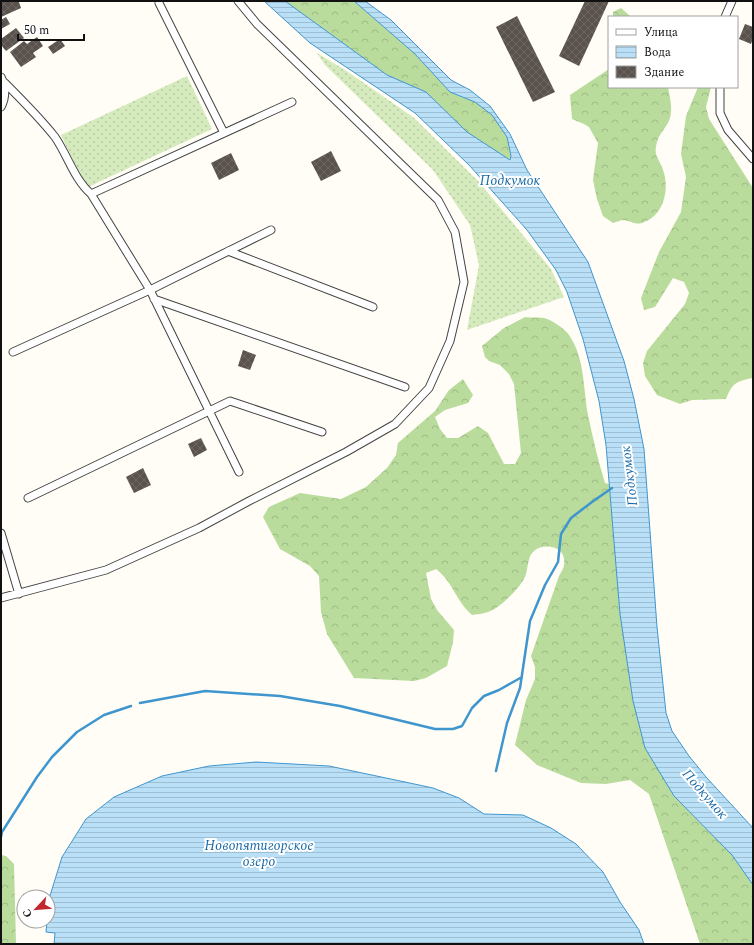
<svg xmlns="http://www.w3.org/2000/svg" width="754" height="945" viewBox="0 0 754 945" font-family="Spectral,serif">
<defs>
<pattern id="grass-dots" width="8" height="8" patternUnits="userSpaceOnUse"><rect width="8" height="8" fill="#d5ebbd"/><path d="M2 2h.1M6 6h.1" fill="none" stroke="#b6c8a1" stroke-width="1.8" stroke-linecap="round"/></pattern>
<pattern id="forest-crowns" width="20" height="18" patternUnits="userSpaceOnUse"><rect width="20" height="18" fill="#b9dc9c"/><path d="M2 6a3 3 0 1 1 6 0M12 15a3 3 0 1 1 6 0" fill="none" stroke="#9ebc85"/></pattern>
<pattern id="water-rules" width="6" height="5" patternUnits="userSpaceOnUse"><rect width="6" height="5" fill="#b9e0f7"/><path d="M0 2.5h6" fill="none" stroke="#9ebfd3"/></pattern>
<pattern id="building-cross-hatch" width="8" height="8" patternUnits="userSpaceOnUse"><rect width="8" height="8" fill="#5a524d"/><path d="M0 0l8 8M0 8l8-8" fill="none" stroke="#6d6662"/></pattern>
</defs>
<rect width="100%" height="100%" fill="#fffdf5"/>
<path fill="url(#grass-dots)" d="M317,53L345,70L413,117L478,181L551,269L564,297L467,330L479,265L470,225L433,170L325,65Z
M187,76L212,129L86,188L61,135Z"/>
<path fill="url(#forest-crowns)" d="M285,1H354L415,54L450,92L475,102L492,115L507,137L511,156L509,160L467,132L426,92L387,75Z
M621,8L630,16L635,17H613V12Z
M609,69V87H668C670,99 674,111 668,123C663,131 657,137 656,147C654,156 661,162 663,170C670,189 664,216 642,223C635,225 631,221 624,220C621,220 616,222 613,223L603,216L597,199L593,180L598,143L589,127L584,124L572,119L570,95Z
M698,87H711L706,107L709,119L753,188V378C737,381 732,383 726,399L692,400L680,404L657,395L645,376L643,363L647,351L685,304L689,293L684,282L673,278L655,307L644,310L641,298L659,252L681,212L686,177L681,154L686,116Z
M525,317C531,318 538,317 544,318C552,320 564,328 569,335C585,358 583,388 588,415C593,438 598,461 605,483L609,484L616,555L633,701L645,747L674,796L732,855L753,885V944H700L649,794L630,780L606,784L581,783L537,765L515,745L526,700L535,679V667L531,656L559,576C563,570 565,566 564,559C563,546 543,543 534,551C528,556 528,566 526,574C523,585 506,601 496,608C489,613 480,614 472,615C456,601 453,582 436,569L426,573L431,599L437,610L454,630L453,642L447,666L426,678L414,681L354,678L327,634L321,612L319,576L310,566L280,549L263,517L269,507L300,493L341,499L366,487L387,468L396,455L398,443L435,411L449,390L463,379L473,395L468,403L445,410L435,417L440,429L447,438H458L478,426L488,433L504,464H515L521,453L514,384L509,374L500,365L489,361L485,357L482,346L504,328Z
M1,855L6,856L14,864L16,944H1Z"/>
<path fill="url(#water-rules)" stroke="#3f96cf" d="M264,1H285L387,75L426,92L467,132L510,160L511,156L507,137L492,115L475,102L450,92L415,54L354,1H365L391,20L451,80L470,90L490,106L510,134L527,170L588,262L624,361L634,399L644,449L657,627L666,713L672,731L689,756L706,777L753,828V885L732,855L674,796L645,748L633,701L620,614L606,445L599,401L583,339L567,292L556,270L527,230L494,193L469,165L415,113L310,43Z
M256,762L329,766L405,782L433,788L459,798L484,814L523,815L551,828L576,844L603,872L620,902L639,930L644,944H54L55,933L46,932L49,899L62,857L86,819L114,797L162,776L209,766Z"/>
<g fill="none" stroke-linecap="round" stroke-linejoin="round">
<path stroke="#3f96cf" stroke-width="2.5" d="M140,703L205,691L280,696L340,706L435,729H453L462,726L472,708L484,696L499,690L522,677
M496,771L507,723L520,688L530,621L545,585L558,562L561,534L571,518L592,502L612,488
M1,837L2,832L37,777L52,757L77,732L104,715L131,706"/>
</g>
<path fill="url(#building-cross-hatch)" d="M1,1H22L19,2L21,8L1,17Z
M585,1H609L579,66L559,56Z
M517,16L555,92L533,102L496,27Z
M6,17L10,24L1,29V20Z
M745,24L753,27V38L751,44L739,39Z
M16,28L24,38L6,51L1,45V39Z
M37,37L43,46L33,53L36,57L21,67L10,52L24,41L27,44Z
M60,39L65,46L53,54L48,47Z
M331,151L341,171L321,181L311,162Z
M231,153L239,170L219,180L211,163Z
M243,350L256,355L250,370L238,366Z
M201,438L207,450L194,457L188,444Z
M143,468L151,485L134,493L126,477Z"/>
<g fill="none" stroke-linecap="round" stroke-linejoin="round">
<g stroke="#444" stroke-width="9">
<path id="minor" d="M159,3L224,133
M725,17L732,1
M1,77C6,86 6,98 1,107
M5,83C22,100 40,118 55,137C68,156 74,179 91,194L292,102
M720,87V113L728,130L753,159
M91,194L150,290L239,472
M228,251L373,307
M154,299L405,387
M13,352L150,290L271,230
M28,498L230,401L322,432
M1,533L19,594
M1,598L106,570L199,528L249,501L346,452L395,424L429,388L450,341L464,282L455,232L438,200L257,24L238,1"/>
</g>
<use href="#minor" stroke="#fff" stroke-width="7"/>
</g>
<g text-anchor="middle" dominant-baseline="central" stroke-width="4" stroke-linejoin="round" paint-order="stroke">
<g font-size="14" font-style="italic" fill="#1768a6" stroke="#fff">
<text x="510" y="180">Подкумок</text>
<text transform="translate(629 476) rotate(-97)">Подкумок</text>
<text transform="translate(705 794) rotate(49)">Подкумок</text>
<text x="259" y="845">Новопятигорское<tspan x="259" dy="16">озеро</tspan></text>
</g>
</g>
<rect width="754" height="945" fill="none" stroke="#111111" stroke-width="4"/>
<rect x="608" y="16" width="130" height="72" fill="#ffffff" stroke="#a0a0a0"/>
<rect x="616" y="29" width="20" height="6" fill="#ffffff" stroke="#a0a0a0"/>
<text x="644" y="36" font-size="12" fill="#111111">Улица</text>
<rect x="616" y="46" width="20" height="12" fill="url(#water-rules)" stroke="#a0a0a0"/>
<text x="644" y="56" font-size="12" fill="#111111">Вода</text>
<rect x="616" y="66" width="20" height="12" fill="url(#building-cross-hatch)" stroke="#a0a0a0"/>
<text x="644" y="76" font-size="12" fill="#111111">Здание</text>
<g transform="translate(36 909) rotate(244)"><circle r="19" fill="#ffffff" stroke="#a0a0a0"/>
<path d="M0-3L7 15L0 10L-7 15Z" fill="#c4262e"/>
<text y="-6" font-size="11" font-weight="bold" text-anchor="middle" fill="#111111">С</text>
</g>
<path d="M18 34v6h66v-6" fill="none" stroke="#111111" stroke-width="2"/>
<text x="24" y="34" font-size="12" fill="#111111" stroke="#ffffff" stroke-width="3" paint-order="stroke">50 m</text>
</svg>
